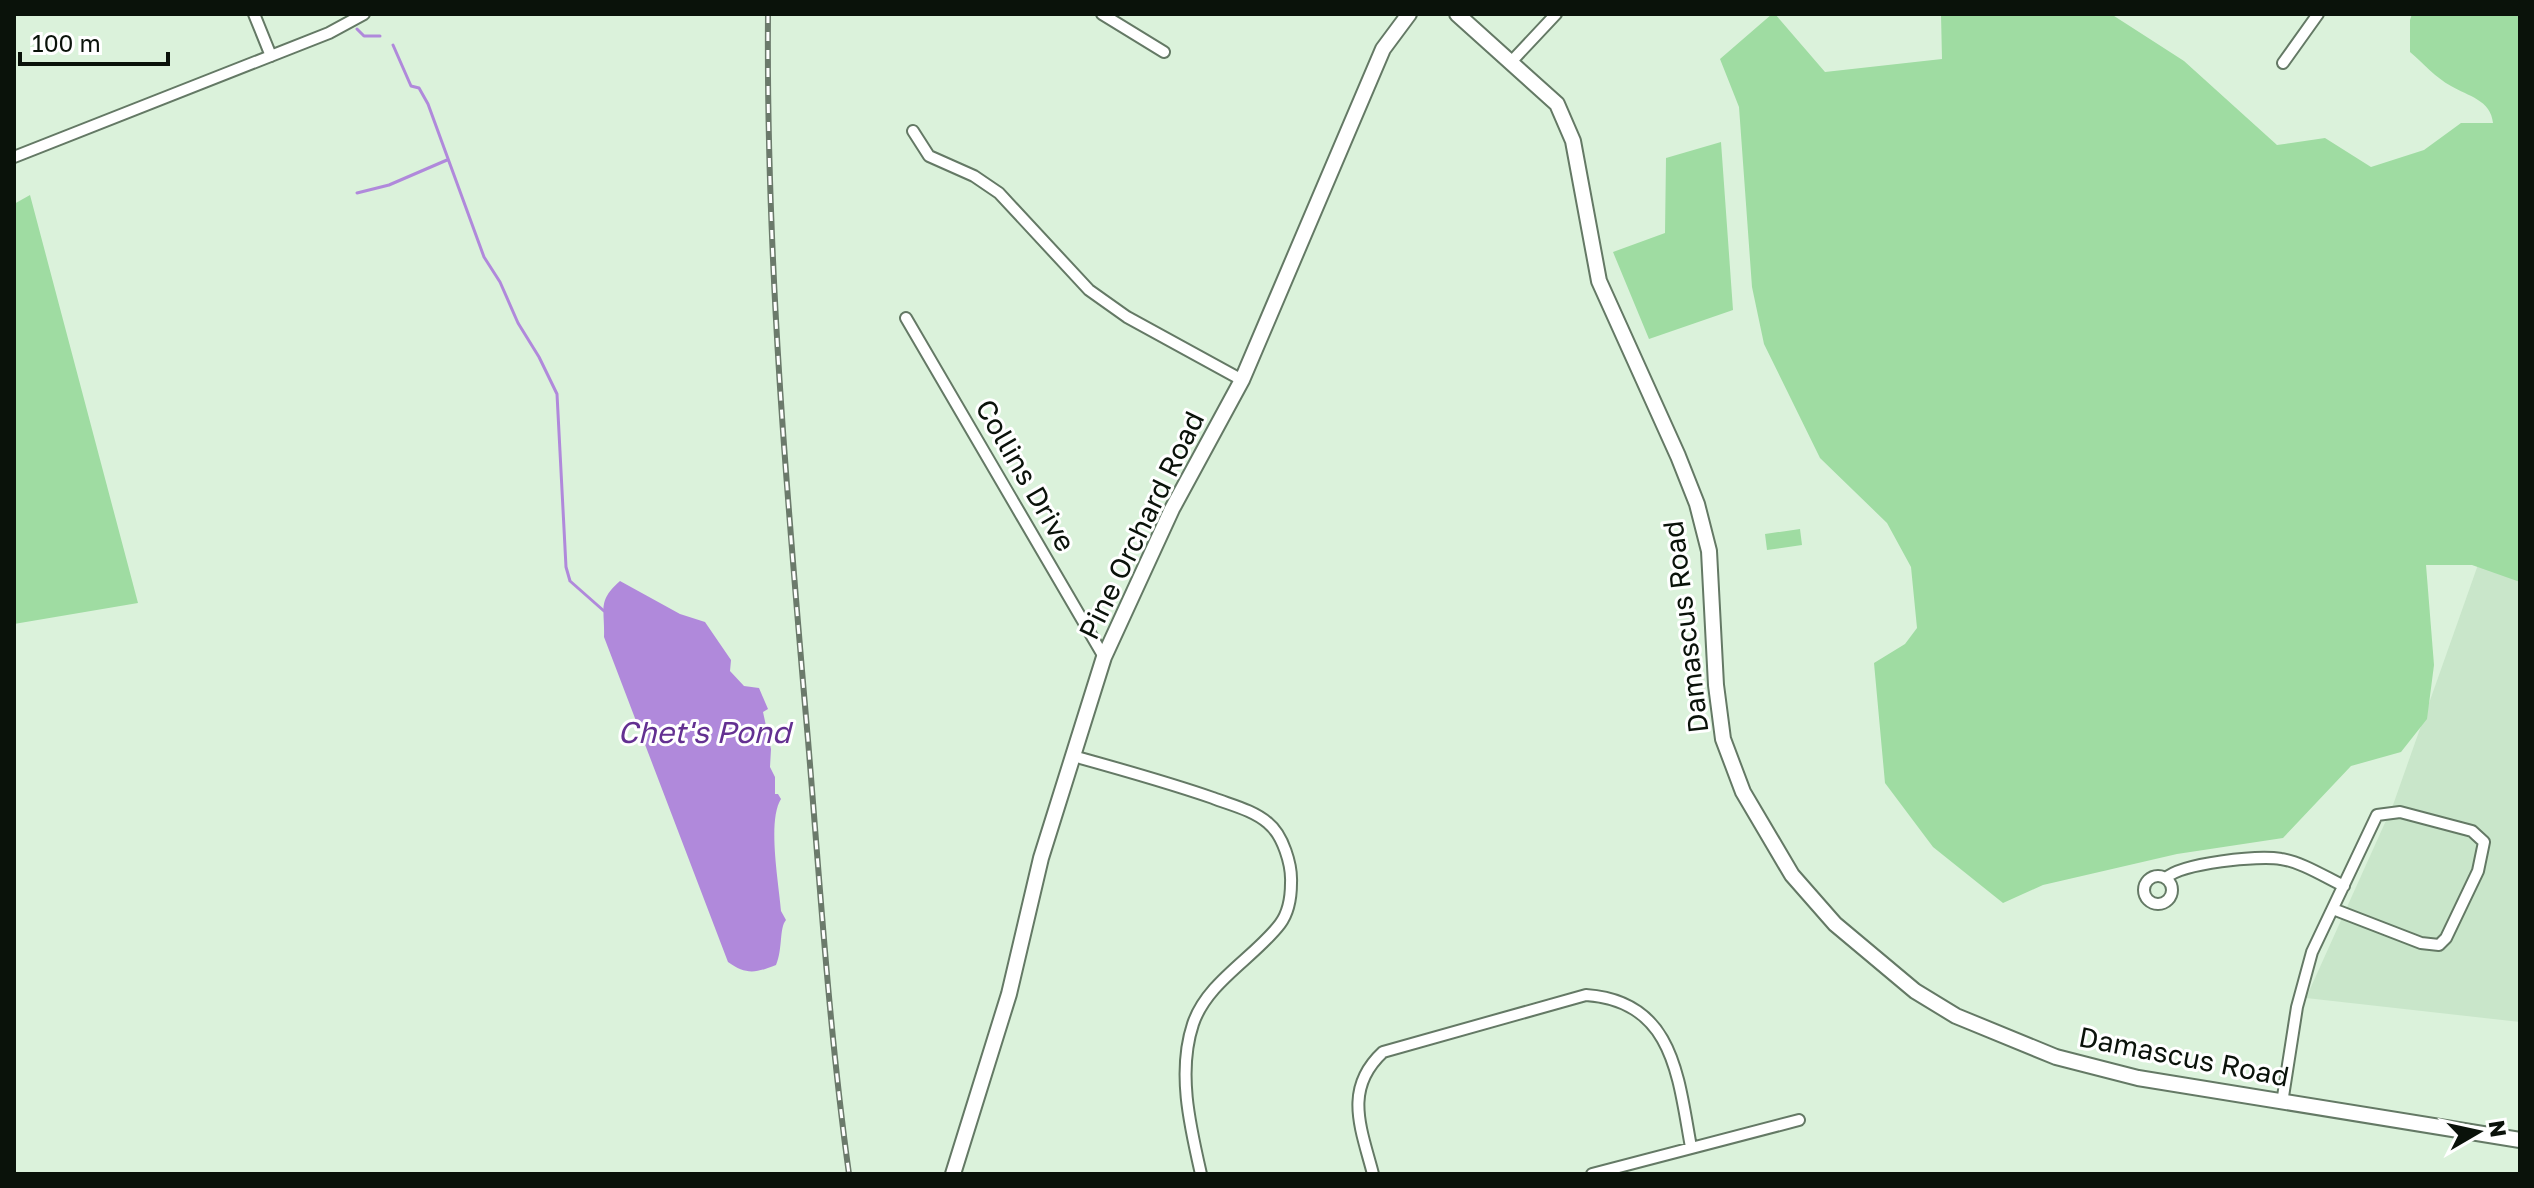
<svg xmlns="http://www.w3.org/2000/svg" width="2534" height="1188" viewBox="0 0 2534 1188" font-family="'Golos Text',sans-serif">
<rect width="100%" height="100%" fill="#dbf2db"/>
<path fill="#c9e6ca" d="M2520,446V1022L2306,998L2393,805Z"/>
<path fill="#9fdca2" d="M1772,14H1775L1825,72L1942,59L1941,14H2111L2184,61L2277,145L2325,138L2371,167L2424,150L2461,123H2493C2491,100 2468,96 2451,86C2436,78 2423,63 2410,52V20L2412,14H2520V582L2472,565H2426L2434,665L2427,719L2401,752L2351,766L2283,838L2177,854L2043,885L2003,903L1933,847L1885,783L1874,663L1905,644L1917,628L1911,567L1887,523L1820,458L1764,344L1752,287L1739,107L1720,59Z
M1721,142L1733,310L1649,339L1613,252L1665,233L1666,158Z
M30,195L138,603L14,624V204Z
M1800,529L1802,545L1767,550L1765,534Z"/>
<path fill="#b089db" d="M620,581L680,614L705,622L731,660L730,671L744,686L759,688L768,709L763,712L771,749L770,767L775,777V794H778L781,799C767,821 779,884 781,911L786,920C779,928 783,949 776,965C756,973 746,975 728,962L604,637C605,609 597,601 620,581Z"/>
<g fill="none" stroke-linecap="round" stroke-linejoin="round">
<path stroke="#b089db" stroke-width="3" d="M357,29L364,36H380
M393,45L411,86L419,88L428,104L484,257L500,282L518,323L539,357L557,394L566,567L570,581L604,611
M357,193L389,185L447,160"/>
<g stroke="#647965" stroke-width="14">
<path id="street" d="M254,14L271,56
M1102,14L1164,52
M1511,62L1556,14
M2283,63L2318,14
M913,131L929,156L974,176L999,193L1089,290L1127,317L1242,380
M14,157L329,33L364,14
M906,318L1104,657
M1073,756C1120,769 1167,782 1213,798C1231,805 1253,810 1268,823C1283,835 1292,865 1291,883C1291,897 1289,912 1280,924C1254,958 1207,982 1193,1024C1177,1072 1190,1126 1201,1174
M2144 890a14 14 0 1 1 28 0a14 14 0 1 1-28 0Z
M2166,878C2182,863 2259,855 2281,859C2302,862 2325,877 2344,886
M2282,1103L2297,1007L2312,952L2377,815L2400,812L2472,831L2484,842L2478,871L2446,938L2439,945L2421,943L2333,909
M1373,1174C1361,1128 1343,1089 1383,1052L1586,995C1674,1001 1678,1077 1691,1147
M1592,1174L1799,1120"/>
</g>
<g stroke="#647965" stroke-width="18">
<path id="secondary" d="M1457,14L1557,104L1573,141L1599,281L1678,456L1697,504L1709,551L1716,685L1723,739L1743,792L1792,875L1835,924L1915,991L1956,1016L2056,1057L2138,1078L2520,1140
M953,1174L1009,994L1041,858L1104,657L1172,509L1242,380L1383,49L1409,14"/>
</g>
<use href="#street" stroke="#fff" stroke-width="10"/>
<use href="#secondary" stroke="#fff" stroke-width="14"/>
<g stroke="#6b7a6b" stroke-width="6">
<path id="rail" d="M768,14C766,257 787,498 808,740C820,885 829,1030 849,1174"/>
</g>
<use href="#rail" stroke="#fff" stroke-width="3" stroke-dasharray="9" stroke-linecap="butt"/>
</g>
<g text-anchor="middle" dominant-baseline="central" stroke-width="6" stroke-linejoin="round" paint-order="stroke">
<g font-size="28" fill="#0a120a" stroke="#fff">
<text transform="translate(1026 475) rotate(60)">Collins Drive</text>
<text transform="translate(1141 525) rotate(-64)">Pine Orchard Road</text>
<text transform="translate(1685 627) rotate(-97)">Damascus Road</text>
<text transform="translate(2184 1056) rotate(11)">Damascus Road</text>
</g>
<g font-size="30" font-style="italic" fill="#633091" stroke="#fff">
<text x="704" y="732">Chet's Pond</text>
</g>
</g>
<rect width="2534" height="1188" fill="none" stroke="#0a120a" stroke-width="32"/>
<g transform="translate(2478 1132) rotate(81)" stroke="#ffffff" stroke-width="6" paint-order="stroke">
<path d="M0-6L14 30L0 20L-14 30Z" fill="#0a120a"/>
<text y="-12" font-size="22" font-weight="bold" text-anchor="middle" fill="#0a120a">N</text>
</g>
<path d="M20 52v12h148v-12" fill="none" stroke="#0a120a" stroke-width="4"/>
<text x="32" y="52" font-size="24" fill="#0a120a" stroke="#ffffff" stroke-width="6" paint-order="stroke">100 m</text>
</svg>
